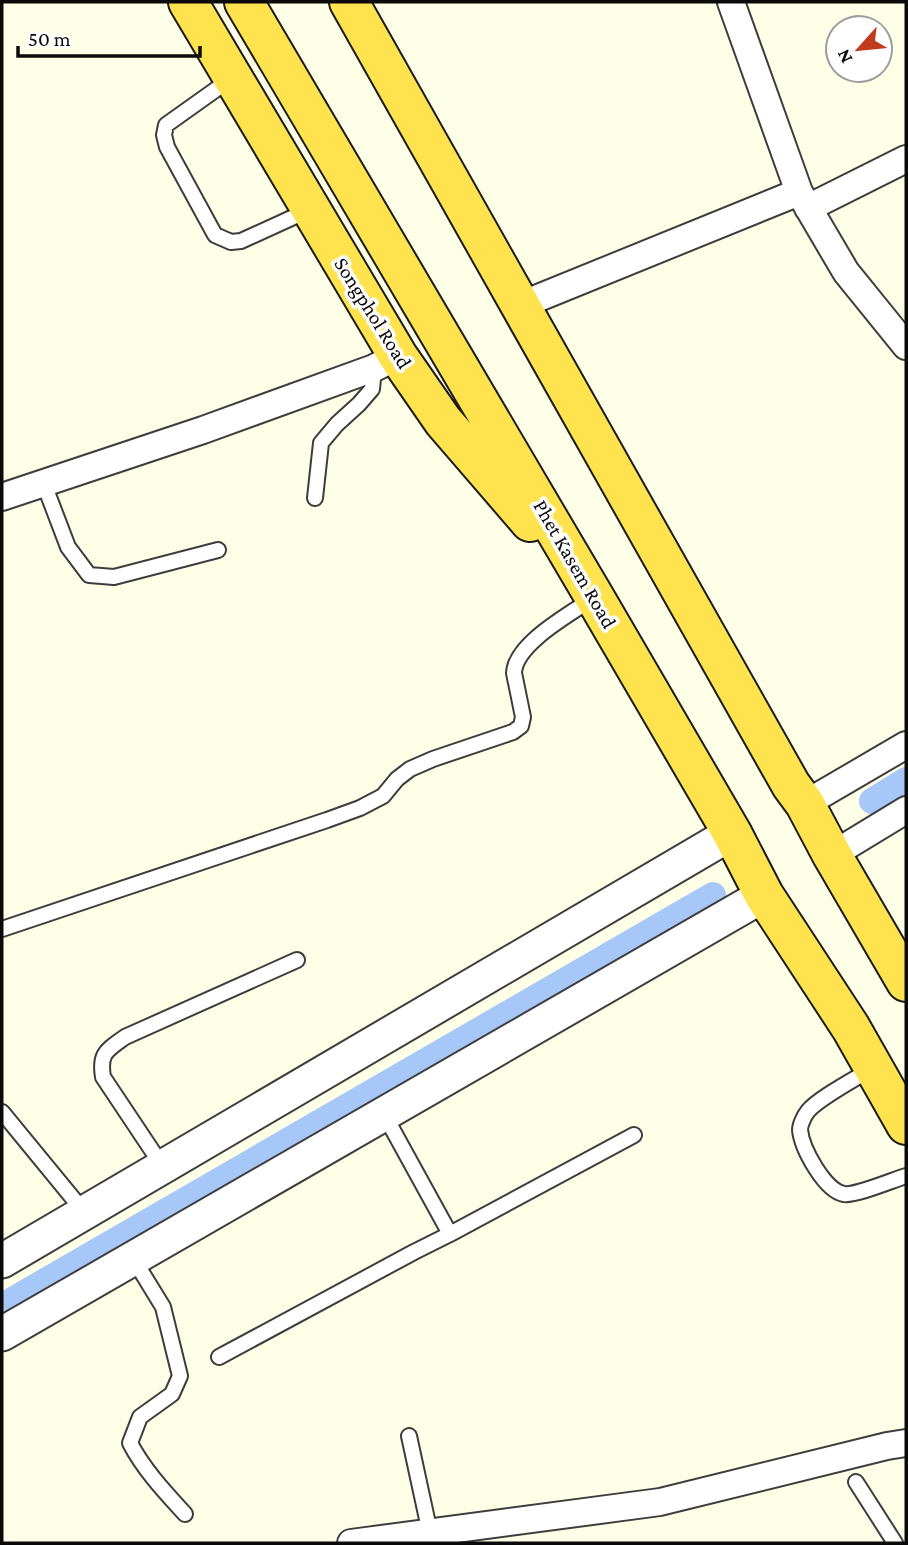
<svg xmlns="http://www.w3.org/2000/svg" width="908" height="1545" viewBox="0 0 908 1545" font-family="'Crimson Pro',serif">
<rect width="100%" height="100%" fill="#feffe7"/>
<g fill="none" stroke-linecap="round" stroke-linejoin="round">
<path stroke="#a8c7f9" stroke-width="26" d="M872,801L906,780
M2,1306L713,895"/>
<g stroke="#3d3d3d" stroke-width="18">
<path id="service" d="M232,78L166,125L164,135L167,147L215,235L231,242L241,241L309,210
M44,484L68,547L89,575L114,577L218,550
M315,498L321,443L337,424L359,404L372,389L374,368
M2,929L327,820L360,808L383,796L397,779L410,769L433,759L513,732L521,726L523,717L514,673C515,644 570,614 592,599
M871,1069C855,1079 819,1098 808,1111C804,1116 800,1125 800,1130C802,1149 825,1191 844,1194C855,1196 893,1180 906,1176
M2,1112L85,1213
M163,1167L103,1077C99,1053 107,1050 125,1037L297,960
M450,1234L634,1135
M133,1258L163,1307L180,1376L172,1394L140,1417L130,1443C144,1470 165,1492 185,1514
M219,1357L414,1252L450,1234L384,1114
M409,1436L430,1533
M856,1482L895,1543"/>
</g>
<g stroke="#3d3d3d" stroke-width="30">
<path id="minor" d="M731,2L799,192L846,272L906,346
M808,208L906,159
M521,305L799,192
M2,497L203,430L374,368L398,356
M805,804L906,745
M832,855L906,810
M351,1543L660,1502L887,1446L906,1443"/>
</g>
<g stroke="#3d3d3d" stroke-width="37">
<path id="tertiary" d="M2,1261L732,833
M2,1334L764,895"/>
</g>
<g stroke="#1b1b1b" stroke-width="42">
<path id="trunk" d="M188,2L398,356L443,421L530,522
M244,2L595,598L732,833L764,895L851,1028L906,1125
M349,2L791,785L805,804L832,855L906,982"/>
</g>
<use href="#service" stroke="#fff" stroke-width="14"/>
<use href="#minor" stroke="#fff" stroke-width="26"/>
<use href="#tertiary" stroke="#fff" stroke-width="33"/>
<use href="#trunk" stroke="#fee34f" stroke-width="38"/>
</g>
<g text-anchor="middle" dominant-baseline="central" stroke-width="7" stroke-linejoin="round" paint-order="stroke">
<g font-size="21" fill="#0a0a0a" stroke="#fff">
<text transform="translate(373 313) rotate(58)">Songphol Road</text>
<text transform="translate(575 564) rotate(60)">Phet Kasem Road</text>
</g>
</g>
<rect width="908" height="1545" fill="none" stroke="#0a0a0a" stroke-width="7"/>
<g transform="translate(859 49) rotate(243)"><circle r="33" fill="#ffffff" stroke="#9d9d9d" stroke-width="2"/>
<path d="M0-5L12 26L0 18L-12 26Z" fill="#c03c1c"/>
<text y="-10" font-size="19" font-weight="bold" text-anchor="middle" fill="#0a0a0a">N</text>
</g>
<path d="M18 46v10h182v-10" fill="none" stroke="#0a0a0a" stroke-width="3.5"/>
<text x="28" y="46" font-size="21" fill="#0a0a0a" stroke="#ffffff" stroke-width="5" paint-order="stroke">50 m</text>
</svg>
